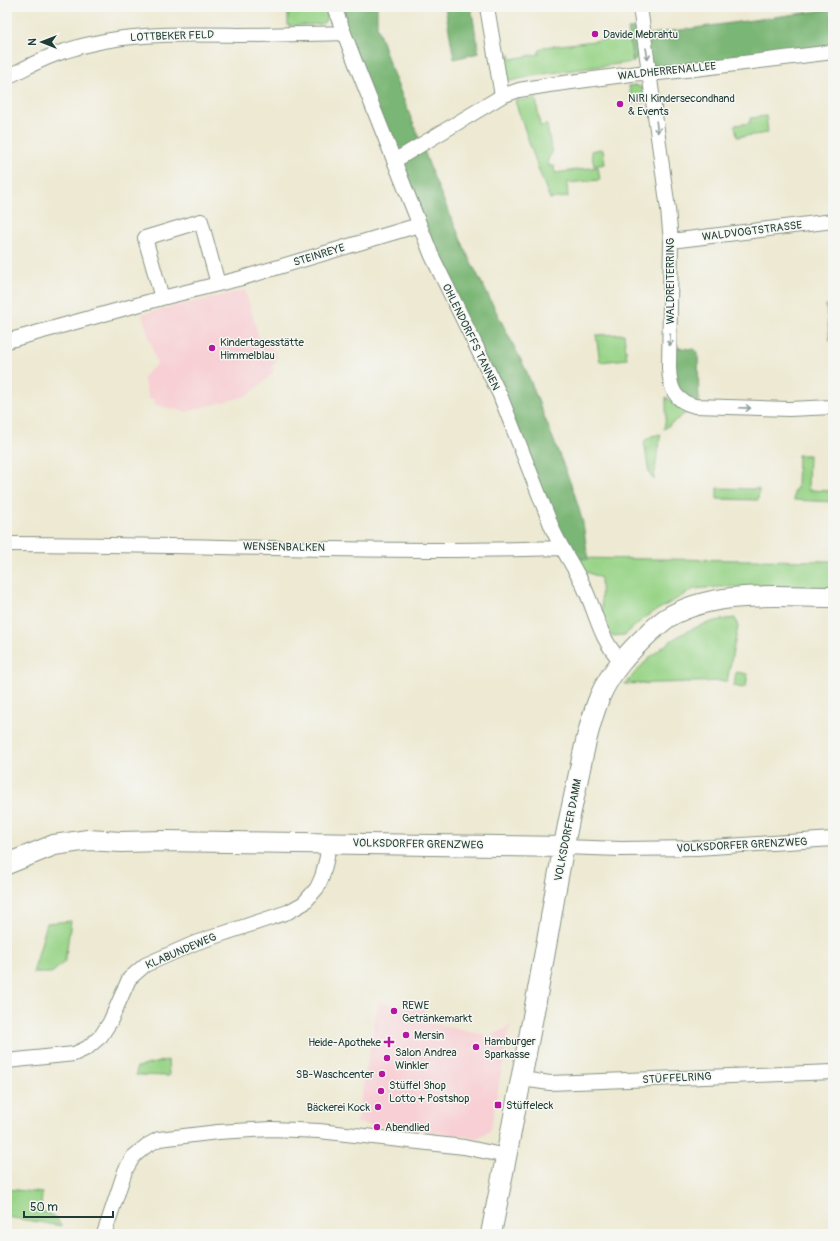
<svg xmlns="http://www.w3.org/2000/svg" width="840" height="1241" viewBox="0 0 840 1241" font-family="Pangolin,sans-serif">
<rect width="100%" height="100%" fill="#f6f6f2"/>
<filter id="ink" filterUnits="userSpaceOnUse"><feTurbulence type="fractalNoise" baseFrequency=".025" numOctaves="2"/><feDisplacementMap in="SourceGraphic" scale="8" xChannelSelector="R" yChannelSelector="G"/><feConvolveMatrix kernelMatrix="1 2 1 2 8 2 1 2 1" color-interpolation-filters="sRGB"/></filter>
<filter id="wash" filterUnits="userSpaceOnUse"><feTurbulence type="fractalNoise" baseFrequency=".012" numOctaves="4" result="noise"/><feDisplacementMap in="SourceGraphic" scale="16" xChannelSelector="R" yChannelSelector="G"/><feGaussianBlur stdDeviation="0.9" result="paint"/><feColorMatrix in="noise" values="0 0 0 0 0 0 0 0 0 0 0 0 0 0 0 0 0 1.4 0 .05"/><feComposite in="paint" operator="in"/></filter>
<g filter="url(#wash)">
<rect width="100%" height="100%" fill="#ede9d2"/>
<path fill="#f7cfd4" d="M245,290L259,338L264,337L278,357L275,359L276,363L272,367L274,372L249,395L187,412L156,405L154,399H149L143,377L157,364L142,314Z
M378,1002L426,1009L424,1022L490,1036L510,1026L490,1131L477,1138L357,1123Z"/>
<path fill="#99d488" stroke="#5c885e" d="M288,7H327L328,11L325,22L321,24L288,26Z
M629,37L633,62L543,74L510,81L504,74L501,55L510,54L511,59L539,54V51L543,47Z
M635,85L645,89L649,101L632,103L629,86Z
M536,98L540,126L547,125L552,153L548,159L549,166H554L555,173L598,167L600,180L567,183L568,197L550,199L538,168L515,101Z
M766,116L768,133L737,137L735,125L750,123V118Z
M600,149L603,150L605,164L594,166L591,151Z
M833,304V341H830L826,305Z
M624,334L627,359L600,362L596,335Z
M666,397L676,405L687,412L664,429L666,417Z
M661,434L658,448L654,480L649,473L644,441L652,436Z
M798,455H809L808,490L833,491V502L794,500V490L797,489Z
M717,488L759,489L758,500L717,499Z
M567,558L833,561V588L764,586L719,587L694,589L645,617L625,635L612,636C599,620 602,597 601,578L587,572L583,586Z
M735,618L738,627L727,681L625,684C655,649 687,622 735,618Z
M736,672L748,674L746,686L742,688L734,686Z
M71,921L65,961L52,973H33L47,923Z
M168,1060L169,1076L136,1075L137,1067Z
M7,1189L42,1193L41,1210L55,1217L62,1226L7,1217Z"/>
<path fill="#7ab674" stroke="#4c7a54" d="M334,7H377V26L390,66L422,145L434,178L468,256L526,370L574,492L583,523L588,559L567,558L432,256Z
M445,7H471L479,53L454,59Z
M833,9V47L659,69L648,63L644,35Z
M637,28C638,40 644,55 633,62L628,29Z
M670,347L693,349L698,352L699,406L677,397Z"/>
</g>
<g filter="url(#ink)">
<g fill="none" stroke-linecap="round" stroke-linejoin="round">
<g stroke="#869383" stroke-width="16">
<path id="street" d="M334,7L361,77L432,256L500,395L553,530C562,550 575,568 584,587C597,614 599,638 621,661
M487,7L502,96
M640,7L668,209L671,241L669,368C670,388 674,401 695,406L789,409L833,407
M7,77C26,68 44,57 65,51C121,32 180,34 238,35C274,35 309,34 344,33
M394,161L502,96L519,90L549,85L639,73L650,74L703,68L833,52
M671,241L833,221
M162,298L145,238L201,221L218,284
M7,341L162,298L242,278L419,225
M7,544C192,544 377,554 561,548
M563,847L621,849L697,848L833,839
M7,1061L74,1054L87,1048L101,1036L110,1022L129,979L145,965L195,943L288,912L304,903L317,888L322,877L327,857L328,843
M522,1079L550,1083L833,1072
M104,1234L125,1171L133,1157L146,1146L159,1139L218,1132L272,1129L319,1131L464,1147L506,1156"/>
</g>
<g stroke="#869383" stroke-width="22">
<path id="secondary" d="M7,864L54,845L88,840L121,842L164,841L563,847
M491,1234C511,1132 531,1031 549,929C557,880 566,832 577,783C583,754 589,723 600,696C611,671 629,652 648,634C654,629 660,623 667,618C714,589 780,597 833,597"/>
</g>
<use href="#street" stroke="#fff" stroke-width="14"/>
<use href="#secondary" stroke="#fff" stroke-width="20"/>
</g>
<defs><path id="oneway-shaft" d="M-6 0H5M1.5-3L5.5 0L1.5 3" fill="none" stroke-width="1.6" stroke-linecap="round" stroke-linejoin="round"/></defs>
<g stroke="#8f9e9a">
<use href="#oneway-shaft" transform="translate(647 54) rotate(81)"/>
<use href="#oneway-shaft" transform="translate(657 127) rotate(82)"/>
<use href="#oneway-shaft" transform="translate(670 340) rotate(92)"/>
<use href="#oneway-shaft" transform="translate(745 408) rotate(2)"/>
</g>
</g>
<g fill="#b5179e" stroke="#f6f6f2" stroke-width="1.5">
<circle cx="595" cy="34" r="4"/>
<circle cx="620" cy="104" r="4"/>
<circle cx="212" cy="348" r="4"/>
<circle cx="394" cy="1011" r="4"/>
<circle cx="406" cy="1035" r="4"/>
<path d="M387 1036h4v4h4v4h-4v4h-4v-4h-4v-4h4z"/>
<circle cx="476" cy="1047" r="4"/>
<circle cx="387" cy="1058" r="4"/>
<circle cx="382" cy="1074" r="4"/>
<circle cx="381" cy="1091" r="4"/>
<rect x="494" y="1101" width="8" height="8" rx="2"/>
<circle cx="378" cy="1107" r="4"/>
<circle cx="377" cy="1127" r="4"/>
</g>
<g text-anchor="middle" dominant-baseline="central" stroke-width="3" stroke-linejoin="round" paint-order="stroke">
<g font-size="11" fill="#1f3d34" stroke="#f6f6f2" text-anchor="start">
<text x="603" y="34">Davide Mebrahtu</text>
<text x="628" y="98">NIRI Kindersecondhand<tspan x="628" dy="13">&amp; Events</tspan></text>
<text x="220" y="342">Kindertagesstätte<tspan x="220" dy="13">Himmelblau</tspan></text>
<text x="402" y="1005">REWE<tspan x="402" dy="13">Getränkemarkt</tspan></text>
<text x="414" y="1035">Mersin</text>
<text x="484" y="1041">Hamburger<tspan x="484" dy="13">Sparkasse</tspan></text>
<text x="381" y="1042" text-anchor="end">Heide-Apotheke</text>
<text x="395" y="1052">Salon Andrea<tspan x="395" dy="13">Winkler</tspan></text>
<text x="374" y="1074" text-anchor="end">SB-Waschcenter</text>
<text x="389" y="1085">Stüffel Shop<tspan x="389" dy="13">Lotto + Postshop</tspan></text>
<text x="506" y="1105">Stüffeleck</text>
<text x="370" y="1107" text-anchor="end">Bäckerei Kock</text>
<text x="385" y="1127">Abendlied</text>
</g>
<g font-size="11" fill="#1f3d34" stroke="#f6f6f2">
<text transform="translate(172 36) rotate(-2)">LOTTBEKER FELD</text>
<text transform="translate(667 71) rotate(-6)">WALDHERRENALLEE</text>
<text transform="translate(752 231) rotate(-7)">WALDVOGTSTRASSE</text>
<text transform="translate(319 255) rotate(-17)">STEINREYE</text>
<text transform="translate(670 281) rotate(-90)">WALDREITERRING</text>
<text transform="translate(471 337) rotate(64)">OHLENDORFFS TANNEN</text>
<text transform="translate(284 547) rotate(1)">WENSENBALKEN</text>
<text transform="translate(568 830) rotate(-79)">VOLKSDORFER DAMM</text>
<text transform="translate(418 844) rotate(1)">VOLKSDORFER GRENZWEG</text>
<text transform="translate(742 845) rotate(-3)">VOLKSDORFER GRENZWEG</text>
<text transform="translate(181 951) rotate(-23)">KLABUNDEWEG</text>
<text transform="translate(677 1078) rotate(-3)">STÜFFELRING</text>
</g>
</g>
<rect width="840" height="1241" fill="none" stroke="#f6f6f2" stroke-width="24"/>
<g transform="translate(42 42) rotate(270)" stroke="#f6f6f2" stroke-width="3" paint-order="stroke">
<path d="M0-3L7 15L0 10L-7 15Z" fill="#1f3d34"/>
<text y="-6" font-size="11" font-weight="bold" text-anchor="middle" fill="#1f3d34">N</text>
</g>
<path d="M24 1211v6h89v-6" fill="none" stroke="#1f3d34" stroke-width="2"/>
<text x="30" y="1211" font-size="12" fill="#1f3d34" stroke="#f6f6f2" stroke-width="3" paint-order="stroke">50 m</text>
</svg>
